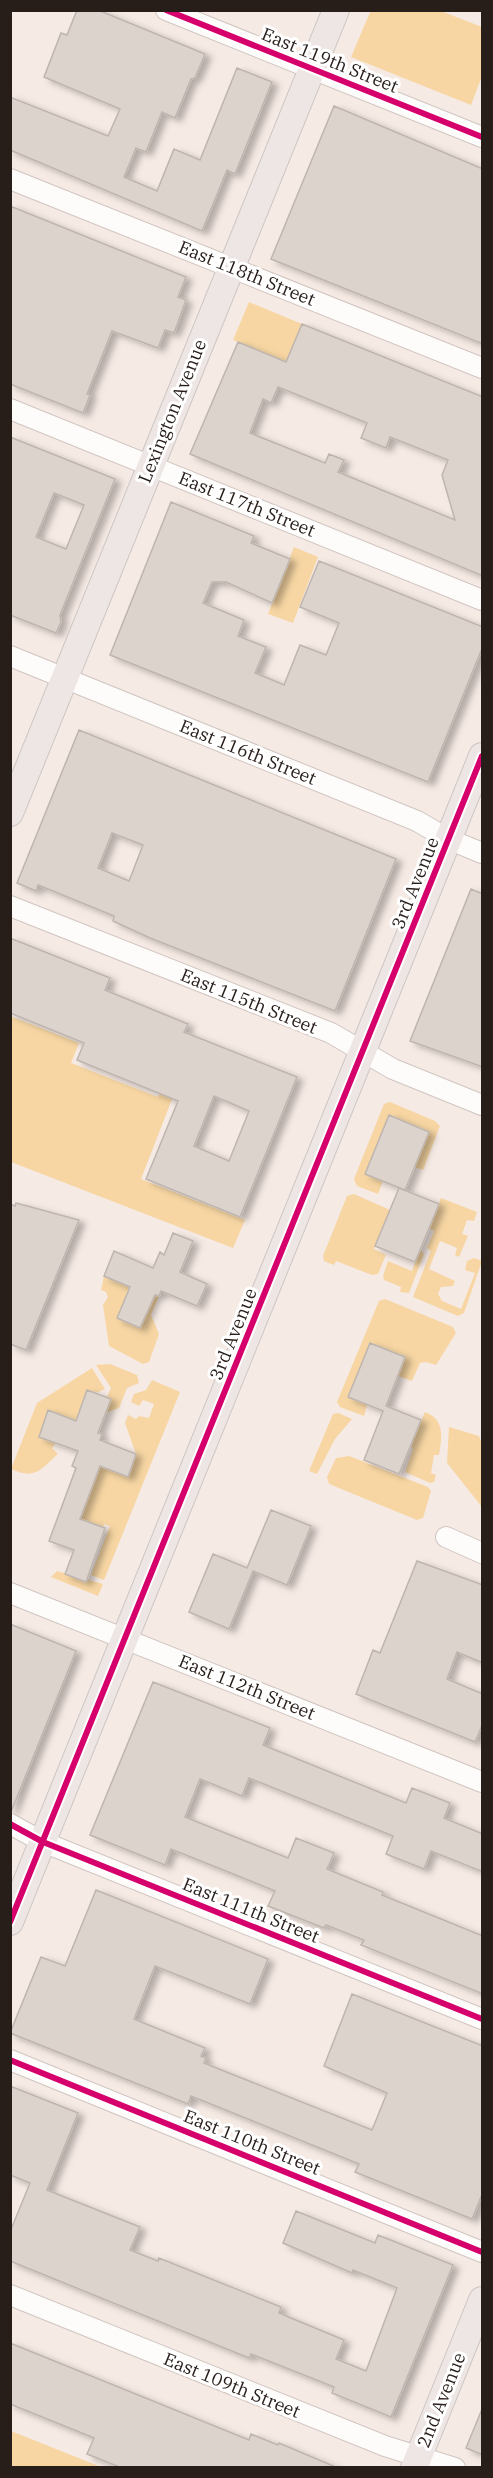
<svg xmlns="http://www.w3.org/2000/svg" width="493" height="2478" viewBox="0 0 493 2478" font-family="'IBM Plex Serif',serif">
<defs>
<filter id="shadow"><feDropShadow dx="6" dy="3.5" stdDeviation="3" flood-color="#0004"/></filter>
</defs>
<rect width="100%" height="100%" fill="#f6eae4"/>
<path fill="#f7d6a3" d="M371,10L441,11L482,27V76L471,105L351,57Z
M249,302L302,324L287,362L233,340Z
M294,547L318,557L293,623L268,614Z
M10,1016L79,1043L71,1063L158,1097L169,1071L181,1076L141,1179L245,1220L233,1248L11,1162Z
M390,1102L435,1121L440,1126L423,1170L414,1167L428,1132L389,1115L365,1173L383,1181L378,1194L357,1186L354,1179L384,1104Z
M354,1194L390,1210L374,1249L386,1255L378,1274L372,1275L336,1261L334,1265L324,1261L323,1256L347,1196Z
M441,1198L477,1212L474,1221L467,1220L462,1234L468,1236L459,1257L455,1255L457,1248L440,1241L429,1269L455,1281L453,1286L441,1287L438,1294L442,1301L461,1309L475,1273L465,1270L467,1261L474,1258L482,1261L464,1313L458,1316L413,1297L431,1251L427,1248L434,1231L429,1228Z
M420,1249L424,1254L409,1293L400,1292L401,1287L384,1280L383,1276L388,1261L412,1271Z
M104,1276L130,1287L140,1328L155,1295L159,1296L151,1315L159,1334L149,1362L143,1364L109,1346L103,1305L108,1297L106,1292L101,1290Z
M385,1299L453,1327L456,1333L436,1365L426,1362L420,1363L412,1381L398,1376L405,1357L370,1344L349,1397L367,1405L364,1416L340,1407L337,1402L379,1301Z
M110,1364L137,1375L139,1383L127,1388L119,1408L105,1413L111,1399L107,1397L111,1388L96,1365Z
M92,1368L105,1389L96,1393L87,1390L76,1421L48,1411L39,1436L56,1443L52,1448L58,1454C40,1470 35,1480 11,1469L37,1403Z
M152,1380L180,1392L104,1580L91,1575L110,1526L104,1524L103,1528L80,1519L100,1466L128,1476L136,1454L125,1423L128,1415L136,1419L139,1416L149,1418L154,1404L143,1400L139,1406L131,1402L134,1394L146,1390Z
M425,1412C445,1419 442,1437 439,1455H434L431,1473L436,1475L434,1482L430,1483L405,1472L413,1449L411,1446Z
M338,1413L352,1419L335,1439L317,1474L309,1471L333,1414Z
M449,1427L479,1436L482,1444V1507L447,1463Z
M349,1456L428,1487L431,1491L423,1518L417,1520L329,1484L327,1477L336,1458Z
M57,1571L103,1584L98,1596L51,1577Z
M10,2431H11L101,2467H11Z"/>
<path fill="#ddd3cd" stroke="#beb5af" stroke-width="1.5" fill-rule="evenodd" filter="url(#shadow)" d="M77,10H98L205,54L195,78L191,79L175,118L162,112L146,152L136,148L124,177L157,191L174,149L200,160L237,68L272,82L235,174L227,170L202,231L10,150V97L108,136L120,109L44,77L61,33L67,35Z
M334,106L483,169V344L271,259Z
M10,206L186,277L178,297L186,300L174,333L165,330L158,348L112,331L87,394L90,395L83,413L10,384Z
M302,324L483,397V576L190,454L238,342L286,362ZM278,387L367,423L361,438L386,448L390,437L448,460L442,475L455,520L338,472L344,460L329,454L325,463L250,433L263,399L271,403Z
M10,437L115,479L60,615L61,622L56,633L10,615ZM54,493L84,505L66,549L36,537Z
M171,502L254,536L251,543L290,559L272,603L226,582H212L203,603L244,620L238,636L266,647L255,673L270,679L284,685L300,645L326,655L339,623L300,607L319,561L483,627V646L428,782L110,655Z
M79,730L396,859L335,1011L150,938L113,921L114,916L48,889L38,885L36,891L17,883ZM112,833L143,845L129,881L98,868Z
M471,889L483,894V1067L410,1041Z
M10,938L110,978L105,990L188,1024L184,1032L297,1077L240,1217L146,1179L178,1101L77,1060L84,1043L10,1013ZM214,1096L249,1111L229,1161L194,1146Z
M389,1115L429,1132L405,1190L365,1174Z
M399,1188L439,1204L415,1262L375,1246Z
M16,1203L79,1220L26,1350L10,1344V1204L15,1206Z
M173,1233L193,1241L180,1272L207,1284L197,1306L161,1291L159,1296L155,1295L140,1328L117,1318L130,1287L104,1276L114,1251L153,1268L160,1252L164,1255Z
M370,1343L405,1357L386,1406L421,1420L399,1474L364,1460L383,1411L348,1397Z
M87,1390L111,1399L98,1433L102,1434L100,1440L136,1454L128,1477L100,1466L80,1519L105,1528L86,1582L65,1574L74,1550L49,1541L76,1468L72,1466L78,1451L39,1437L48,1410L76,1421Z
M271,1510L311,1526L287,1585L253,1571L229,1629L189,1612L213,1554L247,1568Z
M417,1561L483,1585V1663L457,1652L447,1679L483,1694V1723L475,1742L356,1694L373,1650L380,1653Z
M10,1624L76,1651L11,1812H10Z
M153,1682L270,1728L263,1745L295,1758L406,1803L412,1788L450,1803L444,1818L483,1834V1872L431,1851L424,1869L386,1854L393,1836L249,1778L242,1796L200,1779L185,1817L288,1858L296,1838L334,1853L327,1869L383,1892L382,1895L483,1936V1994L361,1945L364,1940L326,1925L324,1928L268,1906L275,1891L258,1884L171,1849L165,1865L90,1835Z
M96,1890L268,1959L250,2004L155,1966L134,2019L205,2048L201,2056L206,2058L204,2063L372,2130L387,2093L324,2066L352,1994L483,2046V2192L472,2219L355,2172L359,2164L191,2096L188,2104L10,2033L41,1957L65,1966Z
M10,2086L78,2113L47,2190L140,2227L130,2250L158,2261L159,2258L281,2307L279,2313L344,2340L336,2359L366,2371L397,2288L353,2270L352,2273L283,2243L296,2211L375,2243L378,2235L453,2265L391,2417L332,2393L334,2387L251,2354L249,2358L10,2261V2232L30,2183L10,2175Z
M10,2343L249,2440L251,2434L278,2445L279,2443L338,2468H122L87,2454L94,2438L10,2404Z
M482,2409L483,2410V2455L466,2448Z"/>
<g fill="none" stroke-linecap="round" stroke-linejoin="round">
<g stroke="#d0c5c0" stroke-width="22">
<path id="minor" d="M166,10L482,137
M10,179L482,368
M10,409L482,600
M10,656L417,821L448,839L482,853
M10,906L331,1033L393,1069L482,1105
M446,1537L482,1553
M10,1593L482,1782
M10,1824L43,1842L482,2019
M10,2060L482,2252
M10,2295L385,2446L455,2468"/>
</g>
<g stroke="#ccc6c3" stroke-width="28">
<path id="major" d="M10,813L336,10
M10,1922L482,756
M414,2468L482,2300"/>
</g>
<use href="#minor" stroke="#fefcfb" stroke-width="20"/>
<use href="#major" stroke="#ede6e4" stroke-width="26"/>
<g stroke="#fff" stroke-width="10">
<path id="cycleway" d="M166,10L482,137
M10,1824L43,1842L482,2019
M10,1922L482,756
M10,2060L482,2252"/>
</g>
<use href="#cycleway" stroke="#d6006c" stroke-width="6"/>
</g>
<g text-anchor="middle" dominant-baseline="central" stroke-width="6" stroke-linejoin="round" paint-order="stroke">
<g font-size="18" fill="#271d19" stroke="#fff">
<text transform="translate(330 60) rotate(22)">East 119th Street</text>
<text transform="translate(247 273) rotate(22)">East 118th Street</text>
<text transform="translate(172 411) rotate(-68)">Lexington Avenue</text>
<text transform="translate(247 504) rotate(22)">East 117th Street</text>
<text transform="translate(248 752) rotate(22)">East 116th Street</text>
<text transform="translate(415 883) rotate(-68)">3rd Avenue</text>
<text transform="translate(249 1001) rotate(22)">East 115th Street</text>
<text transform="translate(233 1334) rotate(-68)">3rd Avenue</text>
<text transform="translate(247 1687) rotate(22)">East 112th Street</text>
<text transform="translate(251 1910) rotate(22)">East 111th Street</text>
<text transform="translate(252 2142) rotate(22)">East 110th Street</text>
<text transform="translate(232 2385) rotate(22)">East 109th Street</text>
<text transform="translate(441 2400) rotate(-68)">2nd Avenue</text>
</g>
</g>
<rect width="493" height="2478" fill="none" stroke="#271d19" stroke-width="24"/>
</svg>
